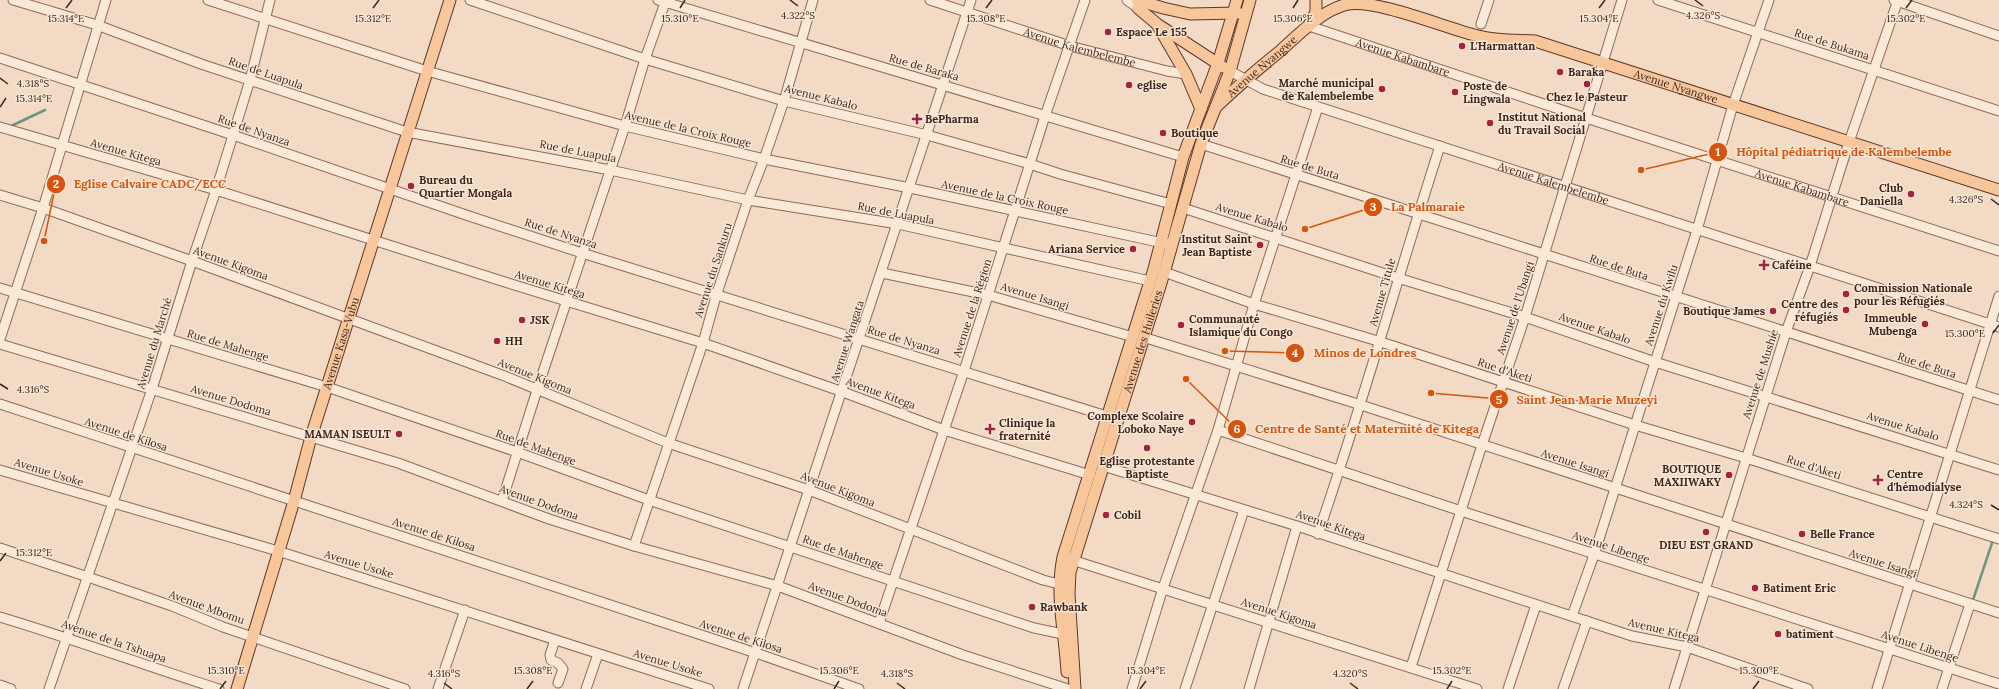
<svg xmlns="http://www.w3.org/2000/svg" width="1999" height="689" viewBox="0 0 1999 689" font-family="Lora,serif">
<rect width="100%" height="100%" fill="#f2dac4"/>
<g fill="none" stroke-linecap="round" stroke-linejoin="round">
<path stroke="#6c9481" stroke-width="2.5" d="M9,127L45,110
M1972,603L1993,540"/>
<g stroke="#8e6959" stroke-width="11">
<g id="minor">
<path d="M13,0L97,25L201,64L407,132L610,170L748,200L898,224L1150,281"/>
<path d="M208,0L427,71L625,126L764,159L910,188L1172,245"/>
<path d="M470,0L645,59L784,101L927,135L1030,164L1060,174L1171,204"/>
<path d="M658,0L1183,157"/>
<path id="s1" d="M930,0L1070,46L1167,71L1186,74"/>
<path d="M1127,0L1138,8"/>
<path d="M1658,0L1999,111"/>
<path d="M1894,0L1999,36"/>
<path d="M1481,24L1489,0"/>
<path id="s2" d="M1309,26L1586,118L1999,251"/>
<path d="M0,58L233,135L466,215L582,253L1113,418"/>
<path id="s3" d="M1230,71L1263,89L1999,327"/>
<path d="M0,127L216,190L508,283L703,343L843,392L944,430L1090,475"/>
<path d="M1201,144L1999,400"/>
<path d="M0,195L43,208L192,261L502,375L668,443L809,490L1043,580L1059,584"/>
<path d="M1183,208L1398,278L1525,317L1655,362L1999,470"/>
<path d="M1164,272L1254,304L1381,342L1635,425L1746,458L1999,539"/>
<path d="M882,273L988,295L1133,337"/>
<path d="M0,288L327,387L517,452L649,500L1034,628L1063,634"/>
<path d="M1143,337L1361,405L1999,613"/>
<path d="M0,339L43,208L106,0"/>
<path d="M0,344L398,463L549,519L634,546L778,586L963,655L1068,689"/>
<path d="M0,404L756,653L859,689"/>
<path d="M1218,430L1461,511L1999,684"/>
<path d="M1103,466L1297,526L1632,636L1687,647L1808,689"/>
<path d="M0,470L278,551L709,689"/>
<path d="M502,501L537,390L625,126L645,59L666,0"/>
<path d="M1318,534C1362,406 1398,276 1440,146"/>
<path d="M634,546L703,343L716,296L748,200L764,159L784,101L813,0"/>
<path d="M0,548L88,577L172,606L223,627L405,689"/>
<path d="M1069,559L1477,689"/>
<path d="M1572,616L1594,555L1697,230L1733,105L1769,0"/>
<path d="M0,617C74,639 146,666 219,689"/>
<path d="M879,623L964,371L1045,116L1085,0"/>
<path d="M555,640L550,655L551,660L558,663L563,669L558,683"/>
<path d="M1411,667L1482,445L1525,317L1622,0"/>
<path d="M0,685L11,689"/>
<path d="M49,689L152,389L192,261L216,190L250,80L270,0"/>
<path d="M438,689L465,610"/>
<path d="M586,689L598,654"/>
<path d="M743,689L971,0"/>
<path d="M1132,689L1163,588L1218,430L1254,304L1318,107"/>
<path d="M1185,689L1244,510"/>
<path d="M1249,689L1297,526"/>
<path d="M1508,689L1536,605"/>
<path d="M1563,689L1587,621"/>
<path d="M1674,689L1786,332L1810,266L1849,142L1898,0"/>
<path d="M1877,689L1999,296"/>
<path d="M1942,689L1970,604"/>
</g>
</g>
<g stroke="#5c392d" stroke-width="13">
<g id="major">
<path d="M1137,0L1163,8L1190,14L1238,13"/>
<path d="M1138,8L1157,24L1223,67"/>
<path d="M1309,25L1316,12V0"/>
<path d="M1158,26L1186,74L1201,109"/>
<path id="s4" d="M1217,106C1237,87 1258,69 1279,52C1299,34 1322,10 1348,4C1380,0 1445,28 1478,36C1496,41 1516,40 1535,41L1999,190"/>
<path d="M1067,672C1065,633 1055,596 1063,557L1154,269L1183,157L1218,63L1237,0"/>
<path id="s5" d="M237,689L294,501L311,437L450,0"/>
<path id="s6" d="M1075,689L1069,594L1070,572L1161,283L1201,144L1230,71L1250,0"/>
</g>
</g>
<use href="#minor" stroke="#fbe9d8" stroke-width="9"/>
<use href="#major" stroke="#f7c69a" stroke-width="11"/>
</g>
<path fill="none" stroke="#3d261e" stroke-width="1.5" d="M790,0L798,6M1695,0L1703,6M66,8L72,0M373,8L379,0M680,8L685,0M986,8L992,0M1293,8L1298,0M1599,8L1605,0M1906,8L1912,0M0,78L8,84M0,107L6,98M1991,199L1999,205M1993,333L1999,325M0,384L8,389M1991,505L1999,510M0,561L6,553M444,683L452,689M897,683L905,689M1350,683L1358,689M220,689L226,681M527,689L533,681M834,689L839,681M1140,689L1146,681M1447,689L1452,681M1753,689L1759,681"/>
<g fill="#a22340" stroke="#f8e6d4" stroke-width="1.5">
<circle cx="1108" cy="32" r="4"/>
<circle cx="1462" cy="46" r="4"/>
<circle cx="1560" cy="72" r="4"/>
<circle cx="1587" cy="84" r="4"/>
<circle cx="1129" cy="85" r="4"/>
<circle cx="1382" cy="89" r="4"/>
<circle cx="1455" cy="92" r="4"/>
<path d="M915 113h4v4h4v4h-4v4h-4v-4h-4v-4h4z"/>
<circle cx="1490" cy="123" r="4"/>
<circle cx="1163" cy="133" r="4"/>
<circle cx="411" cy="186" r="4"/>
<circle cx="1911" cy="194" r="4"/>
<circle cx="1260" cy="245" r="4"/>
<circle cx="1133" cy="249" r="4"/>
<path d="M1762 259h4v4h4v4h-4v4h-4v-4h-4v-4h4z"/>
<circle cx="1846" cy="294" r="4"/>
<circle cx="1846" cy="310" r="4"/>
<circle cx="1773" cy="311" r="4"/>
<circle cx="522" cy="320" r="4"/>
<circle cx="1925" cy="324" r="4"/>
<circle cx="1181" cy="325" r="4"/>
<circle cx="497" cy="341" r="4"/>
<circle cx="1192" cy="422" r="4"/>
<path d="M988 423h4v4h4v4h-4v4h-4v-4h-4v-4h4z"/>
<circle cx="399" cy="434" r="4"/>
<circle cx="1147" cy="448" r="4"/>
<circle cx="1729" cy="475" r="4"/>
<path d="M1876 474h4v4h4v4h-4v4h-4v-4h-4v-4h4z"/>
<circle cx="1106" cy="515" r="4"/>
<circle cx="1706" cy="532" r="4"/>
<circle cx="1802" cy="534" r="4"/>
<circle cx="1755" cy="588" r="4"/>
<circle cx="1032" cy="607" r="4"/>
<circle cx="1778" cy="634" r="4"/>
</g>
<g text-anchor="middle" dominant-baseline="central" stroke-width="3" stroke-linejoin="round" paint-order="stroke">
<g font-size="11" font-weight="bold" fill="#3d261e" stroke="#f8e6d4" text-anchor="start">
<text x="1116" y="32">Espace Le 155</text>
<text x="1470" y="46">L'Harmattan</text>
<text x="1568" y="72">Baraka</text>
<text x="1374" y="83" text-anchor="end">Marché municipal<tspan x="1374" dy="13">de Kalembelembe</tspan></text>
<text x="1137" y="85">eglise</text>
<text x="1463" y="86">Poste de<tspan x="1463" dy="13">Lingwala</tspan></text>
<text x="1587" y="97" text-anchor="middle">Chez le Pasteur</text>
<text x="1498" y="117">Institut National<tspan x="1498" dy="13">du Travail Social</tspan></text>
<text x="925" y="119">BePharma</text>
<text x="1171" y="133">Boutique</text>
<text x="419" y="180">Bureau du<tspan x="419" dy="13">Quartier Mongala</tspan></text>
<text x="1903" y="188" text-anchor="end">Club<tspan x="1903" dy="13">Daniella</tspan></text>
<text x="1252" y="239" text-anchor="end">Institut Saint<tspan x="1252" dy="13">Jean Baptiste</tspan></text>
<text x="1125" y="249" text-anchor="end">Ariana Service</text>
<text x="1772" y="265">Caféine</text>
<text x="1854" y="288">Commission Nationale<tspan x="1854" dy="13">pour les Réfugiés</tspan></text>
<text x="1838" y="304" text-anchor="end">Centre des<tspan x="1838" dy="13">réfugiés</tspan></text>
<text x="1765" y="311" text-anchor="end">Boutique James</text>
<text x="1917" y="318" text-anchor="end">Immeuble<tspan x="1917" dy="13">Mubenga</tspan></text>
<text x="1189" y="319">Communauté<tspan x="1189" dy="13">Islamique du Congo</tspan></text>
<text x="530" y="320">JSK</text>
<text x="505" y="341">HH</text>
<text x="1184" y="416" text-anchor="end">Complexe Scolaire<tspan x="1184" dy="13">Loboko Naye</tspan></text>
<text x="999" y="423">Clinique la<tspan x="999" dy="13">fraternité</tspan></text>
<text x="391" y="434" text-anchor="end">MAMAN ISEULT</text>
<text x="1147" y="461" text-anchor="middle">Eglise protestante<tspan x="1147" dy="13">Baptiste</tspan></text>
<text x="1721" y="469" text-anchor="end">BOUTIQUE<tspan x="1721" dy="13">MAXIIWAKY</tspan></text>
<text x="1887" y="474">Centre<tspan x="1887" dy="13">d'hémodialyse</tspan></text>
<text x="1114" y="515">Cobil</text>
<text x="1810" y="534">Belle France</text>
<text x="1706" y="545" text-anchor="middle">DIEU EST GRAND</text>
<text x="1763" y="588">Batiment Eric</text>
<text x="1040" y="607">Rawbank</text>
<text x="1786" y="634">batiment</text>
</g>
<g font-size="11" fill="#3d261e" stroke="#f8e6d4">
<text transform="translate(1832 44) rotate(18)">Rue de Bukama</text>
<text stroke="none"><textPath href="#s1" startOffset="157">Avenue Kalembelembe</textPath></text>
<text stroke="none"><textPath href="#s2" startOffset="99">Avenue Kabambare</textPath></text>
<text stroke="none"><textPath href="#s4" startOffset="60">Avenue Nyangwe</textPath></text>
<text transform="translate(924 67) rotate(16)">Rue de Baraka</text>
<text transform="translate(266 73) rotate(19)">Rue de Luapula</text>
<text stroke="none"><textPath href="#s4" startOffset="507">Avenue Nyangwe</textPath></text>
<text transform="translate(821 97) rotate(14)">Avenue Kabalo</text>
<text transform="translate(688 129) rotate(13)">Avenue de la Croix Rouge</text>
<text transform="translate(254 130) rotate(19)">Rue de Nyanza</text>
<text transform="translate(578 151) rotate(11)">Rue de Luapula</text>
<text transform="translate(126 152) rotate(16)">Avenue Kitega</text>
<text transform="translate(1310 167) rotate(17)">Rue de Buta</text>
<text stroke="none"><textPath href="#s3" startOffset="343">Avenue Kalembelembe</textPath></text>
<text stroke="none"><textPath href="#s2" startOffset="519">Avenue Kabambare</textPath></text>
<text transform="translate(1005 197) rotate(12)">Avenue de la Croix Rouge</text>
<text transform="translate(896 213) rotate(11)">Rue de Luapula</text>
<text transform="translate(1252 217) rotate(17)">Avenue Kabalo</text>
<text transform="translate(561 233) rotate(18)">Rue de Nyanza</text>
<text transform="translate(231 263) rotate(20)">Avenue Kigoma</text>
<text transform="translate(1619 267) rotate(18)">Rue de Buta</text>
<text transform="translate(713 270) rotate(-72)">Avenue du Sankuru</text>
<text transform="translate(550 284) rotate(17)">Avenue Kitega</text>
<text transform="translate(1382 292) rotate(-74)">Avenue Titule</text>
<text transform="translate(1035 296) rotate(17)">Avenue Isangi</text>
<text transform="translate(1661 305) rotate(-72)">Avenue du Kwilu</text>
<text transform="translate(972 308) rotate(-72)">Avenue de la Région</text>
<text transform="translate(1515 308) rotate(-72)">Avenue de l'Ubangi</text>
<text transform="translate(1595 328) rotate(19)">Avenue Kabalo</text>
<text transform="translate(904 340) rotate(17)">Rue de Nyanza</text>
<text transform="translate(847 341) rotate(-72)">Avenue Wangata</text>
<text stroke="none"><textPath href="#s6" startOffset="359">Avenue des Huileries</textPath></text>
<text transform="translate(154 343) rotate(-73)">Avenue du Marché</text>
<text stroke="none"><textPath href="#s5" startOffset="361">Avenue Kasa-Vubu</textPath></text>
<text transform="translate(228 345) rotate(17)">Rue de Mahenge</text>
<text transform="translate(1927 365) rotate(18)">Rue de Buta</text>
<text transform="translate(1505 370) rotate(18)">Rue d'Aketi</text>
<text transform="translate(1760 374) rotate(-72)">Avenue de Mushie</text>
<text transform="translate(535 376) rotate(22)">Avenue Kigoma</text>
<text transform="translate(881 393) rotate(20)">Avenue Kitega</text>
<text transform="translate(231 400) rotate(17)">Avenue Dodoma</text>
<text transform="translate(1903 426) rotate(17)">Avenue Kabalo</text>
<text transform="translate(126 434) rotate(18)">Avenue de Kilosa</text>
<text transform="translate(536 447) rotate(20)">Rue de Mahenge</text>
<text transform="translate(1575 463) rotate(18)">Avenue Isangi</text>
<text transform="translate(1814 467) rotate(18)">Rue d'Aketi</text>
<text transform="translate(49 472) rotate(17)">Avenue Usoke</text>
<text transform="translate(838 489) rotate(21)">Avenue Kigoma</text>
<text transform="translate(539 502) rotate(20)">Avenue Dodoma</text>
<text transform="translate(1331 525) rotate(19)">Avenue Kitega</text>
<text transform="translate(434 534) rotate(18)">Avenue de Kilosa</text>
<text transform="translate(1611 547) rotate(18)">Avenue Libenge</text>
<text transform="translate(843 552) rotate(19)">Rue de Mahenge</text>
<text transform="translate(1883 563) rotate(18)">Avenue Isangi</text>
<text transform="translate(359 564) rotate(17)">Avenue Usoke</text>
<text transform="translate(848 599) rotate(20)">Avenue Dodoma</text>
<text transform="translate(207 607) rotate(20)">Avenue Mbomu</text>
<text transform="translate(1279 613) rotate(18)">Avenue Kigoma</text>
<text transform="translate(1664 630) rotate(13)">Avenue Kitega</text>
<text transform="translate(741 636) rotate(18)">Avenue de Kilosa</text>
<text transform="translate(114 641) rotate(19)">Avenue de la Tshuapa</text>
<text transform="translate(1920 646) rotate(18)">Avenue Libenge</text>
<text transform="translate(668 663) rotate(17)">Avenue Usoke</text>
</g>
</g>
<g font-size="10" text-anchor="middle" fill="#3d261e" stroke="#f8e6d4" stroke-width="3" stroke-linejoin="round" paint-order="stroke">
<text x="1703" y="19">4.326°S</text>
<text x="798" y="19">4.322°S</text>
<text x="1906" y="22">15.302°E</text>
<text x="66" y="22">15.314°E</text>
<text x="373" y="22">15.312°E</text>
<text x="680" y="22">15.310°E</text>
<text x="986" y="22">15.308°E</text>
<text x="1293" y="22">15.306°E</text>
<text x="1599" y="22">15.304°E</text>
<text x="33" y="87">4.318°S</text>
<text x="34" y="102">15.314°E</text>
<text x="1966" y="203">4.326°S</text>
<text x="1965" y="337">15.300°E</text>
<text x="33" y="393">4.316°S</text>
<text x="1966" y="508">4.324°S</text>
<text x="34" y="556">15.312°E</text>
<text x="226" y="674">15.310°E</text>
<text x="533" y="674">15.308°E</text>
<text x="839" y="674">15.306°E</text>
<text x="1146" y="674">15.304°E</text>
<text x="1452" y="674">15.302°E</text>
<text x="1759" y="674">15.300°E</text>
<text x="444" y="677">4.316°S</text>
<text x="897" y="677">4.318°S</text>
<text x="1350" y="677">4.320°S</text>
</g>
<path fill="none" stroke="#d7540e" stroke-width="1.5" d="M1641 170L1718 152M44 241L56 184M1305 229L1373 207M1225 351L1295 353M1431 393L1499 399M1186 379L1237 429"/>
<g fill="#d7540e" stroke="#f8e6d4" stroke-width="1.5">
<circle cx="1641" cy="170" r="4"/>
<circle cx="44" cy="241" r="4"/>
<circle cx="1305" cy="229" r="4"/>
<circle cx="1225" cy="351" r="4"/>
<circle cx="1431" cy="393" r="4"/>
<circle cx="1186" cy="379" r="4"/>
<circle cx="1718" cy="152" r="10"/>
<circle cx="56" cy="184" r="10"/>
<circle cx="1373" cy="207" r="10"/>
<circle cx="1295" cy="353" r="10"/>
<circle cx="1499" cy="399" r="10"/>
<circle cx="1237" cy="429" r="10"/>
</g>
<g font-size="12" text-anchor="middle" font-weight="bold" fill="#fff">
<text x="1718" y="156">1</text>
<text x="56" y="188">2</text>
<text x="1373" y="211">3</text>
<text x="1295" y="357">4</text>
<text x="1499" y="404">5</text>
<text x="1237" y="433">6</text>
</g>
<g font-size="12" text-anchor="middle" font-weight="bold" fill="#d7540e" stroke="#f8e6d4" stroke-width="3" stroke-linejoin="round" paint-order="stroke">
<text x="1844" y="156">Hôpital pédiatrique de Kalembelembe</text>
<text x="150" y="188">Eglise Calvaire CADC/ECC</text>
<text x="1428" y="211">La Palmaraie</text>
<text x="1365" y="357">Minos de Londres</text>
<text x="1587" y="404">Saint Jean Marie Muzeyi</text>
<text x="1367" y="433">Centre de Santé et Maternité de Kitega</text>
</g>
</svg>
